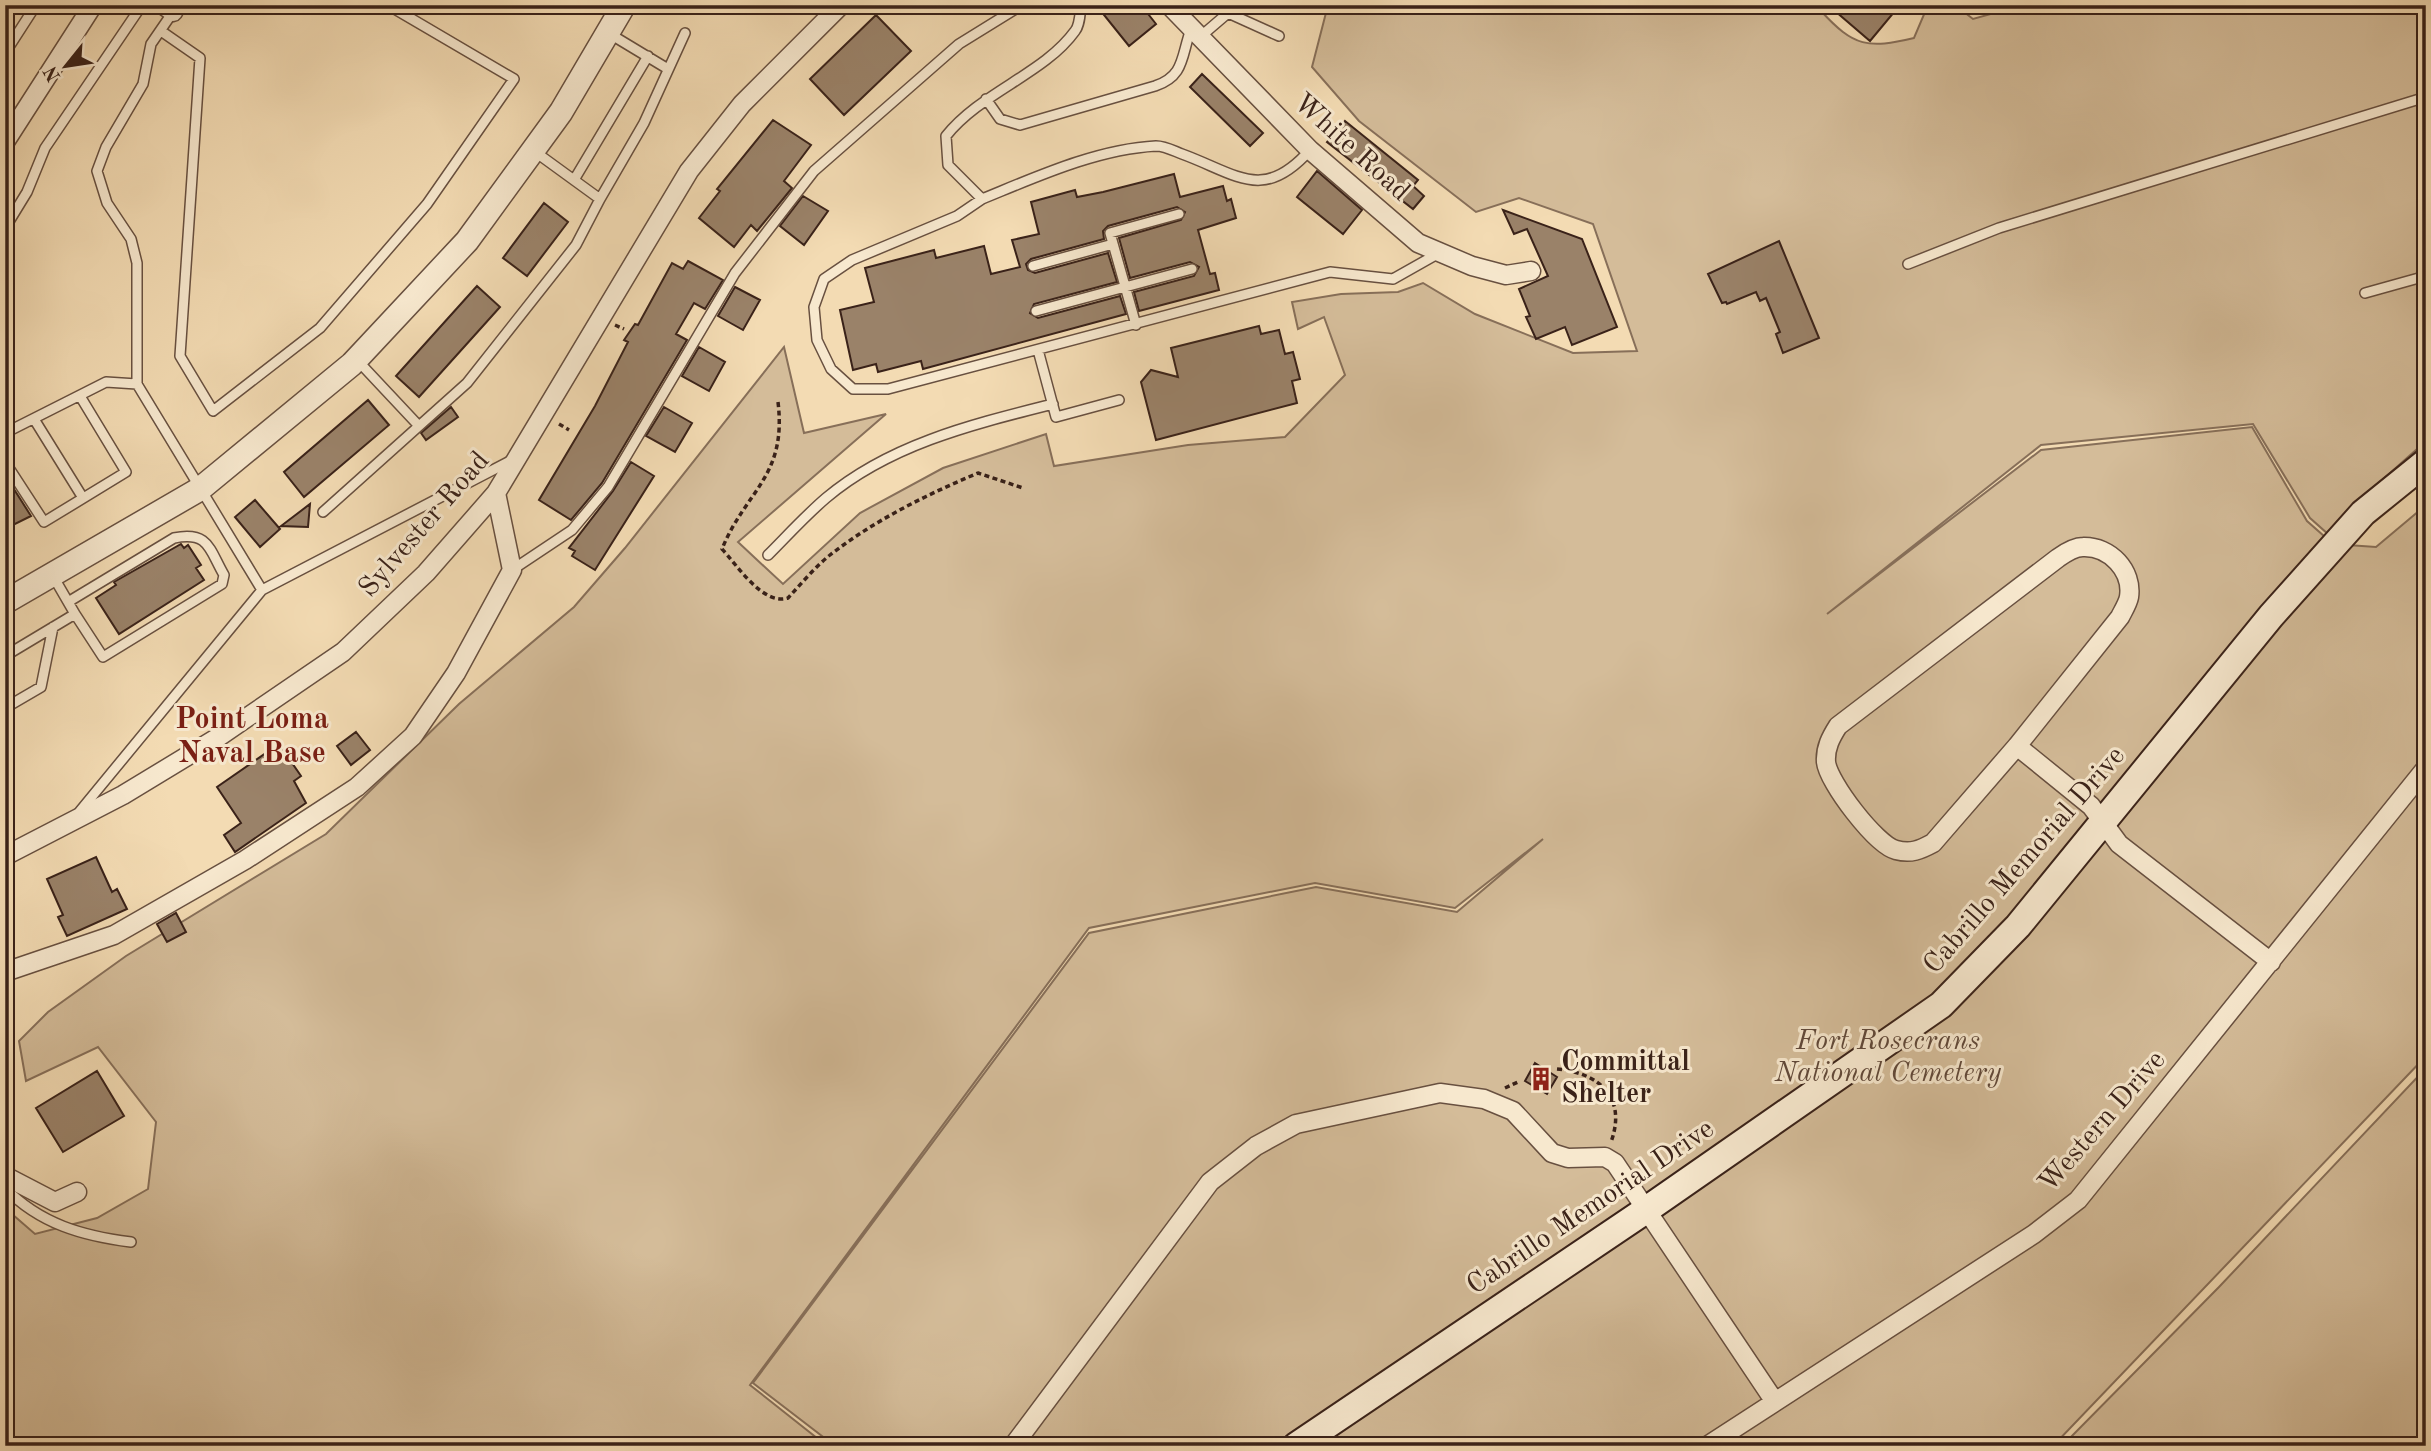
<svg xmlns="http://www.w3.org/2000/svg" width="2431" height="1451" viewBox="0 0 2431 1451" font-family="'Old Standard TT',serif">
<rect width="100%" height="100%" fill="#f3dbb3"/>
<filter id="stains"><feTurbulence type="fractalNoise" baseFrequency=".00286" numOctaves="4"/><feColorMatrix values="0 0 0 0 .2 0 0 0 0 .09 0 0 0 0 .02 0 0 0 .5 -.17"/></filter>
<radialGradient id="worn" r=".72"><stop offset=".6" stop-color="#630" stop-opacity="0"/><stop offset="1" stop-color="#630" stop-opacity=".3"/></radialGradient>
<path fill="#d4bc99" stroke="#876f59" stroke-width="2" d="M1328,5H1825L1821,11C1854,47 1868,49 1914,38L1928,5H1955L1973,19L2023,5H2426V441L2362,498L2328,534L2310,518L2253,424L2041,445L1827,614L2041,450L2252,427L2307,521L2333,544L2376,547L2426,505V1056L2053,1446H835L753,1383L1089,933L1316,887L1457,912L1543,839L1455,908L1315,883L1089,928L750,1385L827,1446H5V1208L35,1234L97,1218L148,1189L156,1122L98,1047L26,1081L19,1041L48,1012L126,956L326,834L459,704L574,607L625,548L784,347L804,433L886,414L738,542L783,584L860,513L943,468L1046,434L1054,466L1188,445L1285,437L1345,375L1324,317L1298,329L1292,302L1341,294L1398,292L1423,283L1475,314L1573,353L1637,351L1593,224L1519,198L1476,212L1359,121L1312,67Z
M2426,1068V1446H2062L2219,1287Z"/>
<path fill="#9a8269" stroke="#3a2219" stroke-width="2" d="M1096,5H1141L1156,24L1129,46Z
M1828,5H1900L1870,41Z
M876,15L911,51L844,115L810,79Z
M1202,74L1263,133L1250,146L1190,87Z
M773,120L811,145L784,181L792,188L757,231L751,225L734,247L699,218L720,191L717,189Z
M1345,121L1418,180L1413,186L1424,196L1413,209L1327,142Z
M1317,171L1362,210L1343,234L1297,197Z
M1174,174L1180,197L1223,186L1227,201L1231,199L1236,218L1198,230L1210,274L1215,273L1219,290L1139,311L1134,292L1194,276L1199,267L1190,262L1130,278L1119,238L1181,220L1185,212L1177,207L1108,226L1103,231L1104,239L1031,259L1026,264L1028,270L1035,273L1108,253L1117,282L1034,304L1030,313L1038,318L1120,296L1126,314L923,369L921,361L878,372L876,364L853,370L840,310L874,302L865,268L934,250L936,258L984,246L991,274L1020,267L1012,240L1039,234L1031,202L1075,190L1077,197L1103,192Z
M803,196L828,211L804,245L780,226Z
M544,203L568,222L527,276L503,258Z
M1503,210L1582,239L1617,327L1572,345L1565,327L1536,339L1526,317L1530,316L1519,289L1548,276L1527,229L1514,234Z
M1779,241L1819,338L1783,353L1776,334L1780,332L1766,298L1760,301L1756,292L1727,304L1726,302L1722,303L1708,274Z
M688,261L723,280L705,309L694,303L676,334L687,340L602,483L571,520L539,500L595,406L628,342L624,340L635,324L638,325L672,263L683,269Z
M477,286L500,307L419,397L396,376Z
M735,287L760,300L743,330L718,316Z
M1259,326L1261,334L1279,330L1285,354L1293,352L1300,379L1292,381L1297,403L1156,440L1141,382L1151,370L1178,377L1171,348Z
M699,347L725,362L709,391L682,376Z
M368,400L389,425L304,497L284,472Z
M451,407L458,417L426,440L421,433Z
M664,407L692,423L675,452L646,436Z
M631,462L654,476L595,570L572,556L575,551L569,548L613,491Z
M5,475L31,516L5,529Z
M255,500L280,529L260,547L235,517Z
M310,504L308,527L281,526Z
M181,544L184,548L188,545L201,565L196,568L204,580L119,634L96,598L116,585L114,582Z
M356,732L370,750L351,765L337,746Z
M279,744L301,776L294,781L306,803L235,852L224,835L241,823L217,787Z
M96,857L112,892L117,889L127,909L67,936L58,917L63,915L47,879Z
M176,913L186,932L167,942L157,924Z
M1535,1063L1557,1077L1547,1094L1525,1081Z
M97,1071L124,1116L63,1152L36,1108Z"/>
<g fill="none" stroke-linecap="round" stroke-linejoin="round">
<g stroke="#685040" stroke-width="12">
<path id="service" d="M1081,5C1080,13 1080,25 1075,31C1044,74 981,92 946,136L948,165L982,199C1036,177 1097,149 1156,146C1165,146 1174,151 1182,154C1237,174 1263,203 1310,150
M161,31L200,58L180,356L213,411L320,328L427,204L514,79L388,5
M610,34L668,69
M1200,37L1228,13L1279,36
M5,53L36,5
M986,99L1000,119L1020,125L1155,86C1185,76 1181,56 1191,29
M534,151L600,199L644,123L685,33
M574,180L648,56
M982,199L957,216L852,260L824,279L814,307L817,340L831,369L853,389H888L1330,272L1393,279L1439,253
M5,228L27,192L45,148L142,5
M1908,264L1999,228L2426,97
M1033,266L1113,244
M2365,293L2426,276
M1036,311L1192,269
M1136,325L1110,233L1179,214
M1038,350L1056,417L1119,400
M358,361L419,426
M137,384V263L131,239L107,203L97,171L106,147L143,84L151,44L173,12
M34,419L83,498
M5,433L106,382L137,384L262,590
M5,462L44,522L126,472L80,396
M323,512L467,383L576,245L600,199
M768,555C787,536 805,516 826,498C890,444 974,424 1053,404
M512,570L572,530L608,487L735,273L814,171L959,44L1022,5
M53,576L75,614
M5,656L75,614L103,657L222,584L224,575C209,549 209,531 174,538L68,602
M5,708L41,687L53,627
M80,811L262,590L514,459
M5,1188C40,1224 83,1236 131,1242"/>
</g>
<g stroke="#685040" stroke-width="21">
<path id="minor" d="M163,5L173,12L177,5
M1169,5L1310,150L1418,243L1472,266L1506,275L1531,271
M5,142L93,5
M2017,746L2120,617C2123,611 2128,603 2129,597C2133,571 2110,546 2083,547C2074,547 2065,553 2058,558L1838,726C1831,737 1825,748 1826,762C1828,782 1876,845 1896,850C1911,854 1920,850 1933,843L2017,746L2091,806L2119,844L2271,962
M5,856L123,795L217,738L343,652L426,573L496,493L689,171L742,104L841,5
M5,972L114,935L245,860L357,787L413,736L456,673L512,570L496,493
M5,1176L55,1202L77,1192
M1013,1446L1210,1182L1256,1146L1296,1124L1440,1093L1484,1099L1513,1111L1552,1153L1568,1158L1605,1157L1615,1163L1775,1402
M1707,1446L2034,1234L2078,1200L2426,768"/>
</g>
<g stroke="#685040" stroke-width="26">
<path id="tertiary" d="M5,602L200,489L352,364L467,241L561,112L624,5"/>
</g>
<g stroke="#3a2219" stroke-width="30">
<path id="secondary" d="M1296,1446L1646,1210L1941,1005L2018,926L2271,616L2363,513L2426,462"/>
</g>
<path stroke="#3a2219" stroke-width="3.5" stroke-dasharray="5 3.5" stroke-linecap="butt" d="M615,325L624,329
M778,402C787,477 746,490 722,549C737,565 763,606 788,598C801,584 815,567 830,555C875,520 926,495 978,473L1023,488
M559,424L569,430
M233,746L243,762
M1557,1069C1600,1073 1627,1098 1611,1142
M1505,1088L1520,1081"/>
<use href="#service" stroke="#f7e8ce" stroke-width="9"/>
<use href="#minor" stroke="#f7e8ce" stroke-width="18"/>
<use href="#tertiary" stroke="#f7e8ce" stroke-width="23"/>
<use href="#secondary" stroke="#f7e8ce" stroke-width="26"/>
</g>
<defs>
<g id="building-bare" transform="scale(1.89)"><path d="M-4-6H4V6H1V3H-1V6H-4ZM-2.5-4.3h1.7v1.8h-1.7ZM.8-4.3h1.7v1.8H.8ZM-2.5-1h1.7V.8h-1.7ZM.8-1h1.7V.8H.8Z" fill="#8f2418" stroke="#f7e8ce" stroke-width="2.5" paint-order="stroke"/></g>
</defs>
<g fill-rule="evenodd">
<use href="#building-bare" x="1541" y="1079"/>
</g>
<g text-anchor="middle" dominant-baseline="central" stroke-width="6" stroke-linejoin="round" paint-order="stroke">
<g font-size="28" fill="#3a2219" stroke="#f7e8ce">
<text transform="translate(1351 148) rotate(42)">White Road</text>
<text transform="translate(425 525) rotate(-49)">Sylvester Road</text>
<text transform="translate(2025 861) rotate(-49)">Cabrillo Memorial Drive</text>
<text transform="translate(2103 1122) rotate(-49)">Western Drive</text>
<text transform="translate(1591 1208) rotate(-34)">Cabrillo Memorial Drive</text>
</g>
<g font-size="28" font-style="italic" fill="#604839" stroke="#f7e8ce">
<text x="1888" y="1042">Fort Rosecrans<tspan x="1888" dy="32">National Cemetery</tspan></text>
</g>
<g font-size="28" font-weight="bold" fill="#3a2219" stroke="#f7e8ce" text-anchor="start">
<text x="1561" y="1063">Committal<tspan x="1561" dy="32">Shelter</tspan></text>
</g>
<g font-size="30" font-weight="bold" fill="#7a1f14" stroke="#f7e8ce">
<text x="252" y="720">Point Loma<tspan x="252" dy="34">Naval Base</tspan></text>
</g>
</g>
<rect width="2431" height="1451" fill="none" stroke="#f3dbb3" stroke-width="28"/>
<rect x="7" y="7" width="2417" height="1437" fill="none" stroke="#3a2219" stroke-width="3.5"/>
<rect x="14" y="14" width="2403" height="1423" fill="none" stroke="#3a2219" stroke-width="2"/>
<g transform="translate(66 66) rotate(240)" stroke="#f7e8ce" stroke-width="5" paint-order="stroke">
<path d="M0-5L12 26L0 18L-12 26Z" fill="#3a2219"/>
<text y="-10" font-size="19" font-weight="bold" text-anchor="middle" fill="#3a2219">N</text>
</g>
<rect width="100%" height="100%" filter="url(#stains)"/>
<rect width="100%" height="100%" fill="url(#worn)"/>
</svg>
